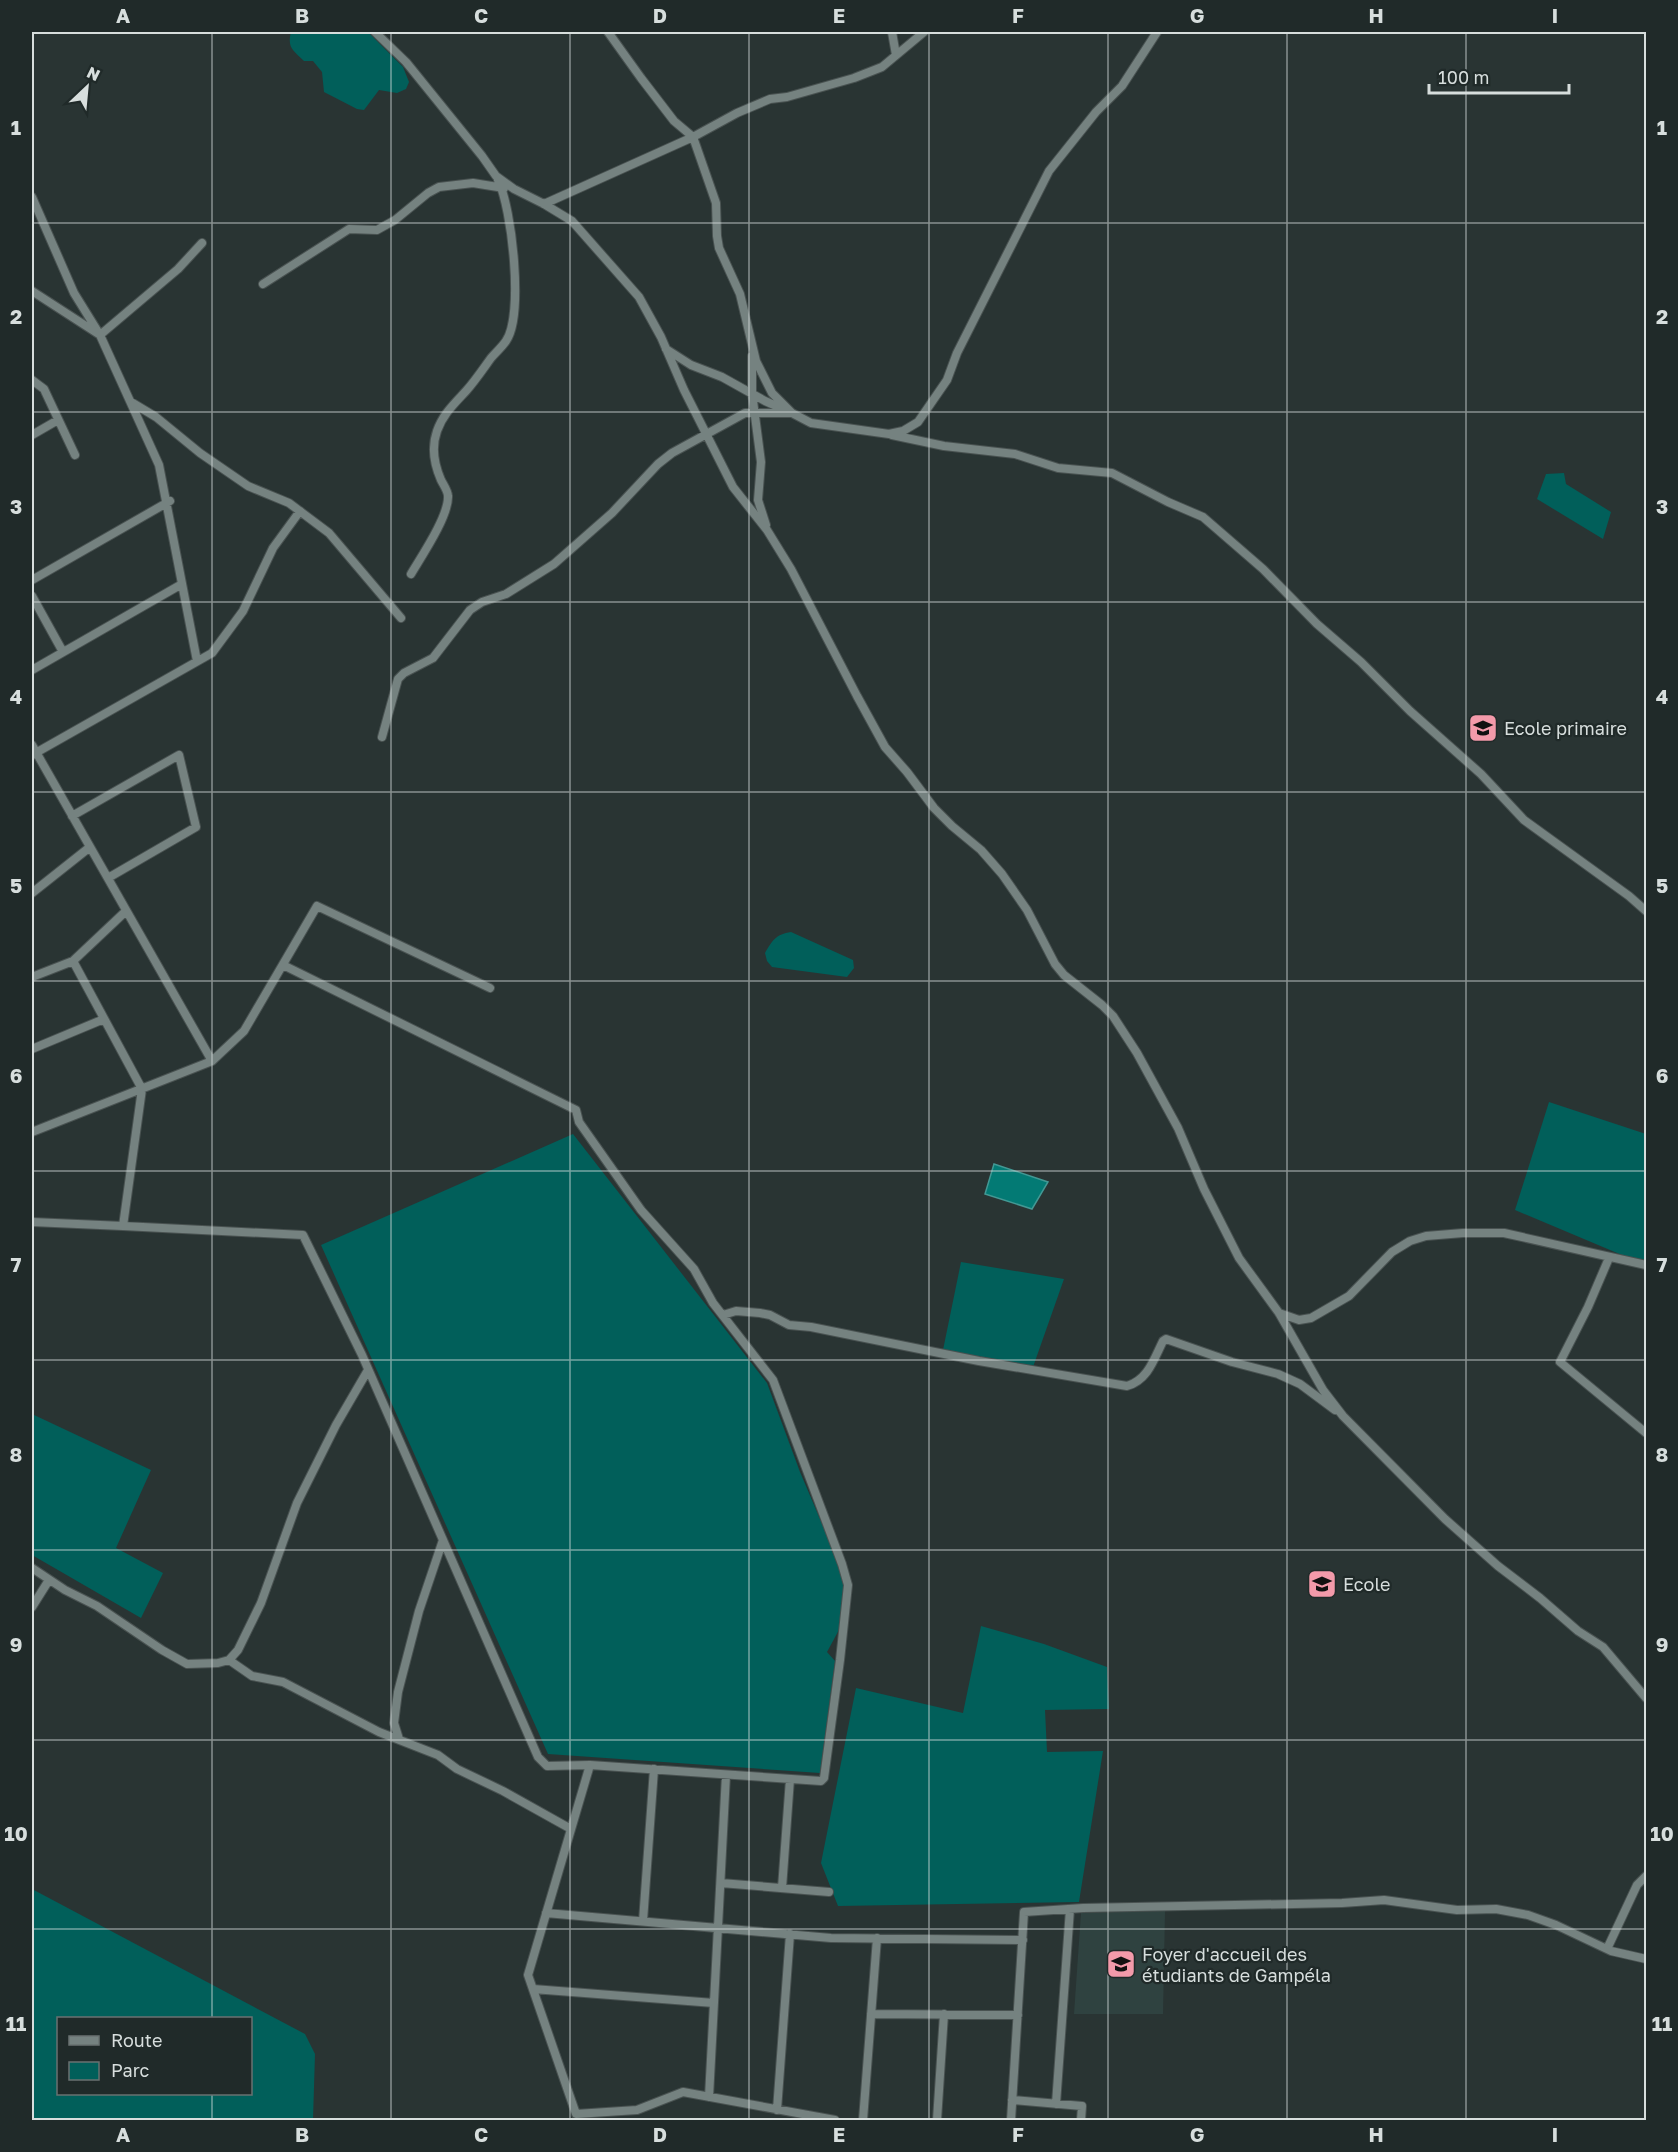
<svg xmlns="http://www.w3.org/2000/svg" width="1678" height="2152" viewBox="0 0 1678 2152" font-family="'Golos Text',sans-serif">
<rect width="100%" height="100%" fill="#293433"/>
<path fill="#2f4240" d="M1165,1911L1163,2014H1074L1081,1913Z"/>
<path fill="#015f5a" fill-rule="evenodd" d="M291,32H368L403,67L409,82L406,89L397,93L379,90L364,110L357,109L324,92L322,72L313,61H304C293,50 287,48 291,32Z
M1564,473L1566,484L1611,512L1603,539L1537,499L1546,474Z
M791,932L853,960L854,968L847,977L772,967L767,961L765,953C772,941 776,934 791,932Z
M1549,1102L1646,1134V1260L1629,1258L1515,1210Z
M573,1134L767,1383L800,1472L837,1559L845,1589L840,1628L827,1652L835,1661L820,1773L548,1754L321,1245Z
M961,1262L1064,1279L1033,1367L943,1350Z
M32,1414L151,1470L116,1548L163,1573L141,1618L32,1555Z
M981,1626L1044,1644L1107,1667L1109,1709L1045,1710L1047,1752L1103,1751L1079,1902L838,1906L821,1863L856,1688L963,1713Z
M32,1889L305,2034L315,2054L313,2120H32ZM58,2018H250V2094H58Z"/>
<path fill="#037a74" stroke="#439894" stroke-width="1.5" d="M994,1164L1048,1182L1032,1209L985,1194Z"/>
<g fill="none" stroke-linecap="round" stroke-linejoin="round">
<g stroke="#495251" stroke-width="10">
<path id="minor" d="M375,32L406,62L482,156L496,176L514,189L544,204L572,221L639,297L661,337L684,390L733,487L767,530L791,569L857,696L885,747L907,772L934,808L952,826L981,850L1002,874L1027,910L1055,964L1064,975L1102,1005L1113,1016L1137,1053L1178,1128L1204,1189L1239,1258L1279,1313L1323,1390L1343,1416L1445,1519L1498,1566L1540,1598L1578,1631L1603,1647L1646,1698
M608,32L641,78L674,121L693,137L716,203L717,236L719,248L740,294L756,361L772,393L792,413L811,423L889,434L903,431L918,422L947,380L957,353L1049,171L1096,112L1122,86L1157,32
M892,32L896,55
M32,197L74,293L100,335L178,269L202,243
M544,204L693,137L737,113L770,99L787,97L854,78L882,67L924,32
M263,284L349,229L377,230L395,220L428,193L439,187L473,183L504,188
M32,291L100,335L159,465L197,661
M752,356V393L761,462L758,500L766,525
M32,380L44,389L75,455
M131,402L156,417L200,453L248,486L289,503L329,533L401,618
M32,435L58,420
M892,435L944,446L1015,454L1058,468L1112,473L1168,502L1203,517L1263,569L1317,624L1361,662L1410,711L1481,774L1524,820L1629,896L1646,911
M411,574C421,557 449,516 448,496C448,491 443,484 441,480C434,464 431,448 437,431C443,414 454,404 466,391C475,381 483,369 491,358C496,352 502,347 506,341C524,315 512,208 498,180
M32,580L170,501
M32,596L63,652
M32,670L182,584
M382,737L398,679L404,673L433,658L470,610L482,602L506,594L554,564L612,513L658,464L672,453L745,413H792L765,401L722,377L691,365L666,349
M32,745L212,1061
M32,755L212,653L243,611L273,548L300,511
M72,816L179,755L196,827L108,878
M32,893L90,847
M32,977L73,961L126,911
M32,1049L104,1019
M32,1132L212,1061L244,1031L317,906L490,988
M32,1222L123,1226L142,1089L73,961
M123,1226L303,1235L362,1355L538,1757L547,1766L590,1765L821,1781L824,1778L840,1660L848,1585L842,1564L773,1380L713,1303L694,1269L641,1210L579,1122L576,1110L283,965
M1609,1258L1588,1307L1560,1362L1646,1433
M1279,1313L1299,1320L1311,1318L1349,1296L1392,1252L1410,1241L1426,1236L1463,1233H1504L1646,1265
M723,1315L736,1311L760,1313L770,1315L789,1325L811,1327L979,1361L1127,1386C1148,1380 1154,1359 1163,1341L1166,1339L1232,1362L1278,1374L1300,1384L1335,1410
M32,1568L65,1590L97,1606L162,1650L187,1664L218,1663L229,1660L238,1650L261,1603L297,1503L336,1425L368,1370
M32,1607L49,1580
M229,1660L252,1676L283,1682L379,1732L438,1755L457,1769L503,1791L571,1829
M399,1739L394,1723L398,1692L419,1611L443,1540
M590,1765L528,1975L576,2114L637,2110L683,2092L835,2120
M721,1883L829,1892
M782,1888L790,1779
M546,1913L831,1938L1023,1940
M643,1921L654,1769
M1607,1949L1637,1885L1646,1876
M533,1989L714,2003
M871,2014L1018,2015
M709,2097L726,1775
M1012,2100L1082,2106L1081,2120
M1056,2104L1070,1909
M777,2110L790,1934
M863,2120L877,1938
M937,2120L944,2014
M1011,2120L1024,1912L1083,1908L1342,1903L1384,1900L1457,1910L1496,1909L1528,1915L1556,1925L1611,1951L1646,1959"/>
</g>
<use href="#minor" stroke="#758280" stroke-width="8"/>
</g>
<path fill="none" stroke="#d7dedd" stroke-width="1.5" stroke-opacity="0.55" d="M212,32V2018M391,32V2120M570,32V2120M749,32V2120M929,32V2120M1108,32V2120M1287,32V2120M1466,32V2120M32,223H1646M32,412H1646M32,602H1646M32,792H1646M32,981H1646M32,1171H1646M32,1360H1646M32,1550H1646M32,1740H1646M32,1929H1646M212,2094V2120"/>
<defs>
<g id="school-square" transform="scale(1.5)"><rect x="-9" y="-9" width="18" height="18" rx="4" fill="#f39aaa" stroke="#202a29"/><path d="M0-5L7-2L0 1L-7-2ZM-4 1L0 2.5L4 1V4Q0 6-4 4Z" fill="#111"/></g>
<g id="university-square" transform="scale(1.5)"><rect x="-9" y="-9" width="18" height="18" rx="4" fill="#f39aaa" stroke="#202a29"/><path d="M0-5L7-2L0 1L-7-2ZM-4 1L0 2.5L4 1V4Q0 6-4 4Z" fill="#111"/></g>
</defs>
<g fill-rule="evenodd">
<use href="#school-square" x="1483" y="728"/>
<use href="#school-square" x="1322" y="1584"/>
<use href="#university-square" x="1121" y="1964"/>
</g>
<g text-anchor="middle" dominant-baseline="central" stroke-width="4.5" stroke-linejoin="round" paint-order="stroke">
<g font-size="18" fill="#d7dedd" stroke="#202a29" text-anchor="start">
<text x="1504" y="728">Ecole primaire</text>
<text x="1343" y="1584">Ecole</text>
<text x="1142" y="1954">Foyer d'accueil des<tspan x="1142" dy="21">étudiants de Gampéla</tspan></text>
</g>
</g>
<rect width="1678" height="2152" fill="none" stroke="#202a29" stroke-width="66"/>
<rect x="57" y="2017" width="195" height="78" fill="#202a29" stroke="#697271" stroke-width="1.5"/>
<rect x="69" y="2036" width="30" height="9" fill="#758280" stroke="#697271" stroke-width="1.5"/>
<text x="111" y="2047" font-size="18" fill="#d7dedd">Route</text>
<rect x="69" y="2062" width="30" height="18" fill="#015f5a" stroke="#697271" stroke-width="1.5"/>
<text x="111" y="2077" font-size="18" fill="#d7dedd">Parc</text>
<g transform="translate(87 87) rotate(26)" stroke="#202a29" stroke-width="4.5" paint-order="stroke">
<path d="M0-4.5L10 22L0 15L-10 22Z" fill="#d7dedd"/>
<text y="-9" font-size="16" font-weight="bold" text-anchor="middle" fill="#d7dedd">N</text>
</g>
<path d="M1429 84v9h140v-9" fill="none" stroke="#d7dedd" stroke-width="3"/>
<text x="1438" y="84" font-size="18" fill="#d7dedd" stroke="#202a29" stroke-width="4.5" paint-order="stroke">100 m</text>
<rect x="33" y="33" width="1612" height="2086" fill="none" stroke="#d7dedd" stroke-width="2"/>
<g font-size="20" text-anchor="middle" font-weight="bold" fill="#d7dedd">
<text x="123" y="23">A</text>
<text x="302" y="23">B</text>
<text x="481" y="23">C</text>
<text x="660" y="23">D</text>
<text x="839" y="23">E</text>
<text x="1018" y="23">F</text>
<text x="1197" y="23">G</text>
<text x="1376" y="23">H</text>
<text x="1555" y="23">I</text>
<text x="16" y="135">1</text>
<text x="1662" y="135">1</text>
<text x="16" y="324">2</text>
<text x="1662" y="324">2</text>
<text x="16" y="514">3</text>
<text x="1662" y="514">3</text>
<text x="16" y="704">4</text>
<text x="1662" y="704">4</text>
<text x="16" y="893">5</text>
<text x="1662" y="893">5</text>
<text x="16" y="1083">6</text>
<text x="1662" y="1083">6</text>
<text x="16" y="1272">7</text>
<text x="1662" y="1272">7</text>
<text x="16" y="1462">8</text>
<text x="1662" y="1462">8</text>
<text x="16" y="1652">9</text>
<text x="1662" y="1652">9</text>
<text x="16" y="1841">10</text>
<text x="1662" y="1841">10</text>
<text x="16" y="2031">11</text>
<text x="1662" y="2031">11</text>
<text x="123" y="2142">A</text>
<text x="302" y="2142">B</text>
<text x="481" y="2142">C</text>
<text x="660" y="2142">D</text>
<text x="839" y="2142">E</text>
<text x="1018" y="2142">F</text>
<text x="1197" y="2142">G</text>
<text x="1376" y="2142">H</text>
<text x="1555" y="2142">I</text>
</g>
</svg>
